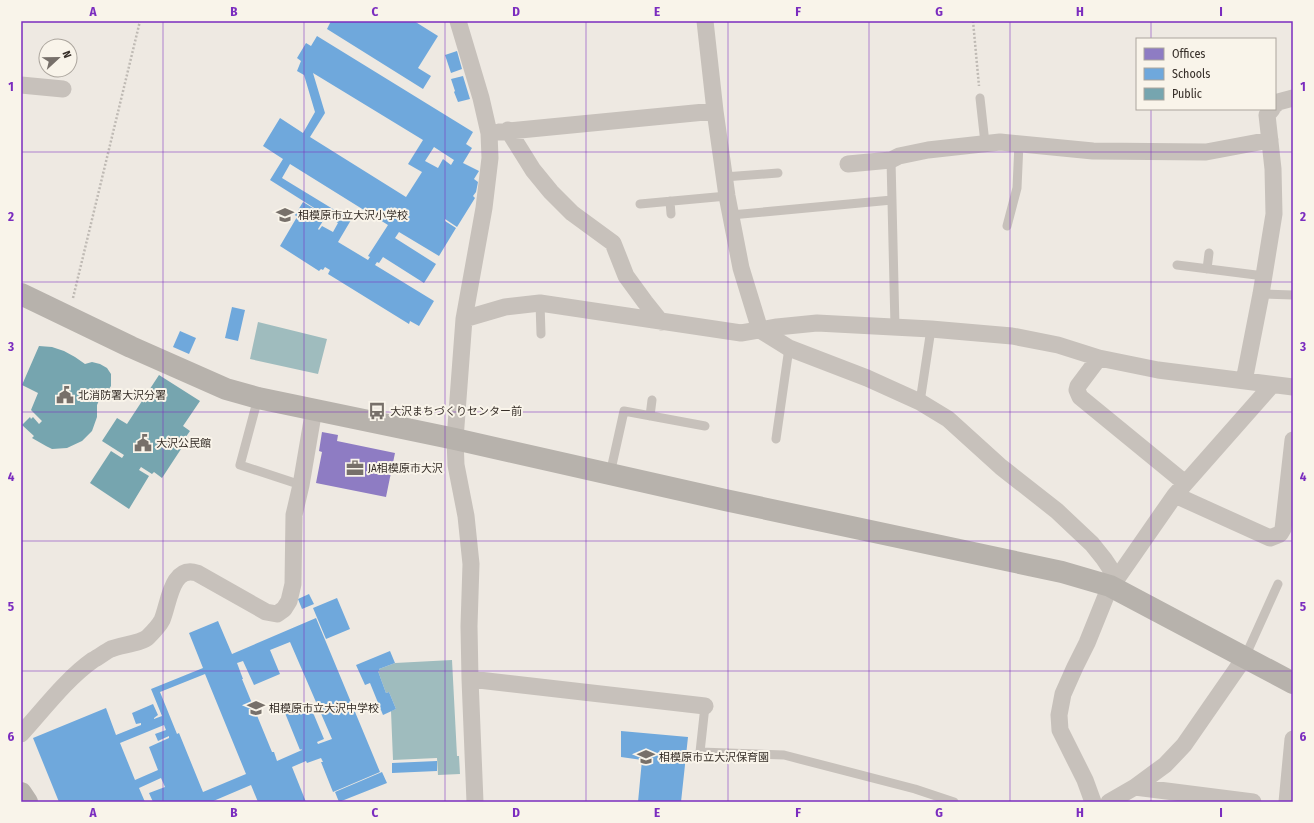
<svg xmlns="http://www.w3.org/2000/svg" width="1314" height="823" viewBox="0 0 1314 823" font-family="'Fira Sans Condensed','Noto Sans JP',sans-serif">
<rect width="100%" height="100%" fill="#eee9e2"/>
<path fill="#9fbcbe" d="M258,322L327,339L318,374L250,359Z
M452,660L457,756H459L460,774L438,775L437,758L393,760L391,711L396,709L389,692L386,693L378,671H380L379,669L395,663Z"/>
<path fill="#8e7cc3" d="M322,432L338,435L337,441L395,453L386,497L316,483L322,452L319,451Z"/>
<path fill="#6fa8dc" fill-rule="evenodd" d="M331,21H414L438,36L418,68L431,76L423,89L327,29Z
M317,36L473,132L466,144L472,148L463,163L479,171L474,179L478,182L476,192L473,196L475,198L457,227L445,219V221L456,228L439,256L399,232L395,238L436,264L424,283L383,257L379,263L377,262L375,265L434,301L419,326L410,321L409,324L328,274L330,270L325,267L323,270L321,269L319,271L280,246L297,217L295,215L303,202L326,216L318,229L319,230L322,226L333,232L338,223L270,180L283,159L263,146L280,118L303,133L315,112L304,75L297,71L301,61L297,58L306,43L311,46ZM313,73L423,140L408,164L422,172L406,197L310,137L325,113ZM434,147L454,160L451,165L443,159L438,168L425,161ZM290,164L388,225L368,256L370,257L368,260L338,242L351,220L282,178Z
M457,51L462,69L451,73L445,55Z
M463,76L470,99L458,102L454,92L455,91L451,79Z
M232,307L245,310L238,341L225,338Z
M180,331L196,338L189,354L173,347Z
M309,594L314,604L302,609L298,599Z
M337,598L350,629L326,639L313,608Z
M316,618L380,772L333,792L321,762H323L321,758L307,763L306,761L292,767L306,802H258L251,785L211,802H153L149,793L165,787L161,778L139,788L145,802H59L33,738L106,708L116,735L141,725V723L136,724L132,713L153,704L158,715L154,718V719L162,716L151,689L203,668L189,633L218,621L232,654ZM290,642L332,739L318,744L317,742L324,739L309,703L285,713L300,750L301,749L302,750L277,761L274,752H272L242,679H243L237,663L243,661L254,685L280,674L270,650ZM205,674L246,774L203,792L179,733L177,734L160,692ZM164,725L166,730L155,734L158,741L169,736V738L149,747L158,770L135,780L120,743Z
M390,651L395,663L379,669L380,671H378L386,693L389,692L396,709L383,715L370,683L365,685L356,665Z
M621,731L688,737L681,802H638L642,760L621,757Z
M437,761V771L392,773V763Z
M382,772L387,783L339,802L335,792Z"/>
<path fill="#76a5af" d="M39,346L52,347L64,351L75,357L85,364L92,362L100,364L107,368L111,374V386L107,392L101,396L97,405V417L92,431L82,441L67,448L52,449L46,446L32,438L34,436L22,425L30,417L31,419L33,417L39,424L42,421L31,410L38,393L22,385Z
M159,375L200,401L183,426L190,431L181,444L183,446L162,478L154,472L152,474L141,467L139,470L149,476L129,509L90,483L111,451L122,458L124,455L102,441L117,418L127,424Z"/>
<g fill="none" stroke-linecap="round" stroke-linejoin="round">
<path stroke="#bfbab4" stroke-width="2.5" stroke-dasharray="2 2" stroke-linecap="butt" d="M973,21L979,86
M73,298L140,21"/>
<path stroke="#c7c1bb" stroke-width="9" d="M980,98L985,143
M891,160L895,327
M724,177L778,173
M670,201L671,214
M640,204L727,196
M731,215L892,200
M1007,226L1017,188L1019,143
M1177,265L1264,276
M1207,269L1209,253
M1261,294L1293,295
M540,303L541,334
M258,398L240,465L301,485
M920,402L931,329
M650,416L652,400
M776,439L789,348
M610,474L624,411L705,426
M1245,657L1278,584
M705,706L700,752L784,755L915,789L954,802"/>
<path stroke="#c7c1bb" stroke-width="17" d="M458,21L481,98L489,133L490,158L484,208L464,319L455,439L456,465L466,516L471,564L469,626L470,679L475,802
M705,21L715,111L727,196L741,268L760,330L789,348L867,378L920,402L948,419L1001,467L1057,511L1092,544L1104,559L1110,568L1112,576L1110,586L1087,643L1075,667L1063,694L1059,715L1060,730L1085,780L1093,802
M21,85L63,89
M1275,105L1278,102L1293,98
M508,130L533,170L551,192L572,213L613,243L626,276L645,302L661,322
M499,132L715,111
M848,164L891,160L899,156L928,150L1000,142L1093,151L1206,152L1270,140
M464,319L505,307L540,303L741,333L777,327L817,323L931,329L1012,336L1058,345L1099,358L1158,370L1293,387
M1099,358L1078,386L1077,390L1080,397L1185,483
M1244,381L1261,294L1274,214L1273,169L1267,115L1272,109
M1175,495L1270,538L1280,534L1283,529L1293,440
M1110,586L1118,577L1175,495L1272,385
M470,679L705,706
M21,734C43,710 66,679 93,660C99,657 105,652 111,649C121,645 142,643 148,637C153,632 159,626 162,620C169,604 171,565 197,573L266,612L277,614L284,609L289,601L293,584L294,515L301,485L314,409
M1135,787L1253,802
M1109,802L1135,787L1165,765L1184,745L1245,657
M1287,802L1293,739"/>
<path stroke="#b7b2ac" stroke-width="22" d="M21,294L131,347L226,389L258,398L455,439L725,500L1006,560L1062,572L1110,586L1293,683
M21,793L27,802"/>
</g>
<path fill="none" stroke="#7b2cbf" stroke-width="1" stroke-opacity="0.55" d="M163,21V802M304,21V802M445,21V802M586,21V802M728,21V802M869,21V802M1010,21V802M1151,21V39M1151,109V802M21,152H1293M21,282H1293M21,412H1293M21,541H1293M21,671H1293"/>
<defs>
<g id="school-bare" transform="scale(1.38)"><path d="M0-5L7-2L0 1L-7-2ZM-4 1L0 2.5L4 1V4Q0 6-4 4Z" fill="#77706a" stroke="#f9f4ea" stroke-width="2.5" paint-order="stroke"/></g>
<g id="civic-bare" transform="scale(1.38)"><path d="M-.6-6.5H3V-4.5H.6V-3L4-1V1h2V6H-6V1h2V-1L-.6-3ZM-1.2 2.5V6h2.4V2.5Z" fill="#77706a" stroke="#f9f4ea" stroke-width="2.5" paint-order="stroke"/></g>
<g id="bus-bare" transform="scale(1.38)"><path d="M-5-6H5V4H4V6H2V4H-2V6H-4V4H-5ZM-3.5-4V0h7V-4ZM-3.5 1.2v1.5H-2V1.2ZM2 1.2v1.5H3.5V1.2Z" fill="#77706a" stroke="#f9f4ea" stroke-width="2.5" paint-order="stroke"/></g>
<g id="office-bare" transform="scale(1.38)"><path d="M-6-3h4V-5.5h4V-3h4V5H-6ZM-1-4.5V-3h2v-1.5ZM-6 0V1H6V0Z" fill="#77706a" stroke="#f9f4ea" stroke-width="2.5" paint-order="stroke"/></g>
</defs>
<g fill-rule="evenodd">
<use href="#school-bare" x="285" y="215"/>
<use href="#civic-bare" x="65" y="395"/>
<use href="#bus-bare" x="377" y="411"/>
<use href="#civic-bare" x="143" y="443"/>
<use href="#office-bare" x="355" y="468"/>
<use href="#school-bare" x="256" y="708"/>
<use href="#school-bare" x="646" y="757"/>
</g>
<g text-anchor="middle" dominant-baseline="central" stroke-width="4" stroke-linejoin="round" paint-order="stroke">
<g font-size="11" fill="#372f29" stroke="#f9f4ea" text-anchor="start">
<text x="298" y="215">相模原市立大沢小学校</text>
<text x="78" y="395">北消防署大沢分署</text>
<text x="390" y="411">大沢まちづくりセンター前</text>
<text x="156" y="443">大沢公民館</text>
<text x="368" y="468">JA相模原市大沢</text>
<text x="269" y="708">相模原市立大沢中学校</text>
<text x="659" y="757">相模原市立大沢保育園</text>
</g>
</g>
<rect width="1314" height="823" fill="none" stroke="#f9f4ea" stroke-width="44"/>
<rect x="1136" y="38" width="140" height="72" fill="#f9f4ea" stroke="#aba59d"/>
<rect x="1144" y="48" width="20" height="12" fill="#8e7cc3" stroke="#aba59d"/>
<text x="1172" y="58" font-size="12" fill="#372f29">Offices</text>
<rect x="1144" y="68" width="20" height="12" fill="#6fa8dc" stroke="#aba59d"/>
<text x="1172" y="78" font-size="12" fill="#372f29">Schools</text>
<rect x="1144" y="88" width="20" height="12" fill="#76a5af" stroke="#aba59d"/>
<text x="1172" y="98" font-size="12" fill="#372f29">Public</text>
<g transform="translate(58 58) rotate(68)"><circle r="19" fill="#f9f4ea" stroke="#aba59d"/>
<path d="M0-3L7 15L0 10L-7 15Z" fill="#77706a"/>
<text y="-6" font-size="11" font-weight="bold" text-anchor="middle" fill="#372f29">N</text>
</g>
<rect x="22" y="22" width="1270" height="779" fill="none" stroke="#7b2cbf" stroke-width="1.5"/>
<g font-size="13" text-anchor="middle" font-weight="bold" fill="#7b2cbf">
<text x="93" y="16">A</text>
<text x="234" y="16">B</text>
<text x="375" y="16">C</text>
<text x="516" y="16">D</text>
<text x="657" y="16">E</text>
<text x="798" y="16">F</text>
<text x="939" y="16">G</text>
<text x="1080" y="16">H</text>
<text x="1221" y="16">I</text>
<text x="11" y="91">1</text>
<text x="1303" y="91">1</text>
<text x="11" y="221">2</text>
<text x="1303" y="221">2</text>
<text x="11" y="351">3</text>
<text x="1303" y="351">3</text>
<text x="11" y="481">4</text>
<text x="1303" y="481">4</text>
<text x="11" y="611">5</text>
<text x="1303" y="611">5</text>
<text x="11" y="741">6</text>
<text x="1303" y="741">6</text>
<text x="93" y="817">A</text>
<text x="234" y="817">B</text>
<text x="375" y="817">C</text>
<text x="516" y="817">D</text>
<text x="657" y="817">E</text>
<text x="798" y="817">F</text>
<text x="939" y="817">G</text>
<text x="1080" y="817">H</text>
<text x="1221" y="817">I</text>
</g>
</svg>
